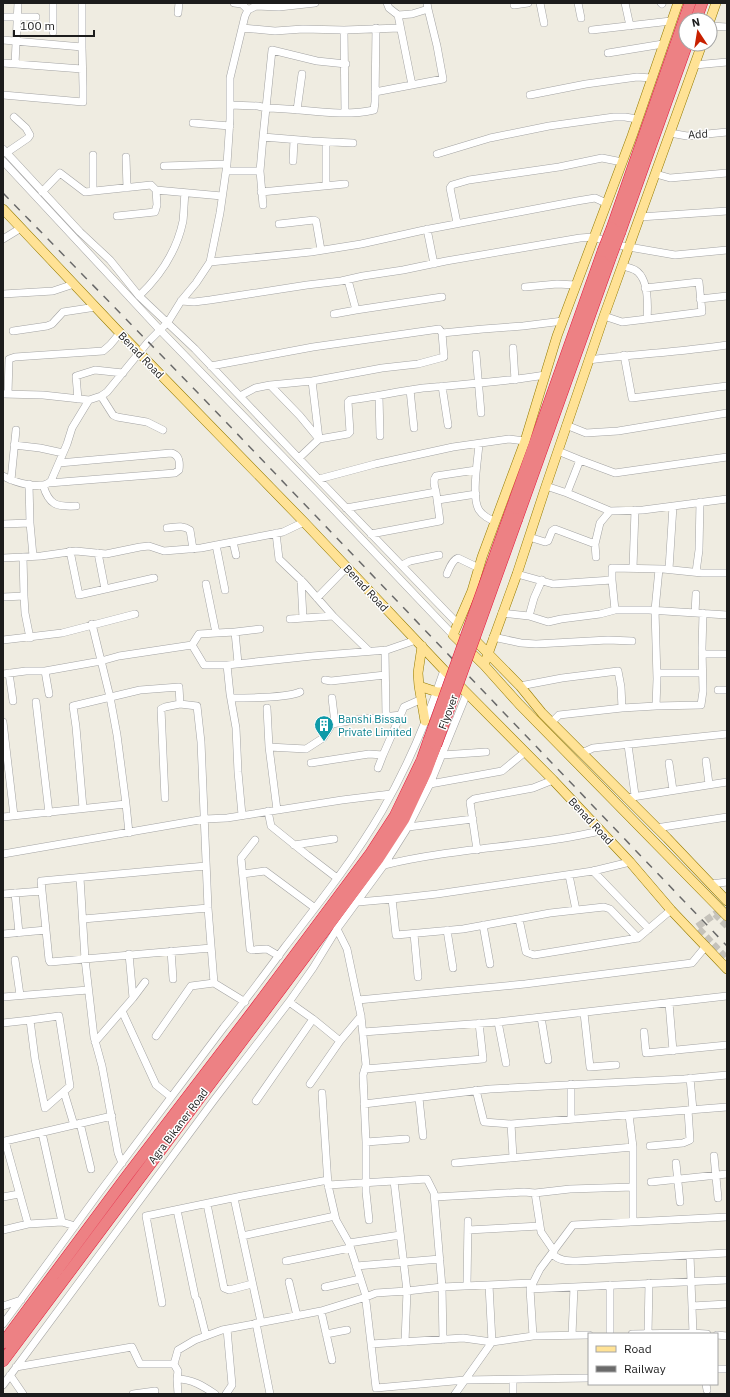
<svg xmlns="http://www.w3.org/2000/svg" width="730" height="1397" viewBox="0 0 730 1397" font-family="'IBM Plex Sans',sans-serif">
<rect width="100%" height="100%" fill="#efece1"/>
<g fill="none" stroke-linecap="round" stroke-linejoin="round">
<path stroke="#c5c2ba" stroke-width="7" stroke-dasharray="7 3.5" stroke-linecap="butt" d="M727,926L715,914L697,927L727,959"/>
<g stroke="#a3a3a3" stroke-width="8">
<path id="minor" d="M234,3L242,4L248,10
M387,3L389,8L398,15L412,14L428,9L427,3
M540,3L544,23
M578,3L581,18
M625,3L630,26
M661,3L662,4
M514,5L528,3
M178,13L179,3
M398,15L412,85
M3,17H36
M710,26L727,27
M242,28L275,31L303,29L344,30L400,28
M344,30L345,113
M592,30L671,21
M53,32V3
M3,40L82,47L83,87V102L3,95
M82,47V3
M608,53L663,44
M3,63L82,69
M15,64L18,3
M695,65L727,62
M375,92L443,79L437,46L428,9
M530,95L586,84L637,77L652,78
M230,105L258,106L266,108L272,50L317,61L346,64
M297,110L302,74
M193,123L230,126
M670,133L687,136L727,132
M263,137L266,108C303,108 338,118 374,110L375,102L376,28
M3,149L80,232L110,260L139,296L195,349L326,487L458,624
M6,153L28,138L30,135L26,128L14,117
M437,154L490,138L549,126L614,117H625L637,119
M93,155V191
M126,157L127,188
M3,161L160,330L318,493L453,635
M293,161L294,140
M164,166L227,164
M226,171H260L263,205
M260,171L263,137L312,141L353,143
M656,174L670,178L727,173
M326,185V142
M42,192L60,173L85,192L151,185L156,190L222,196
M261,192L345,184
M117,216L155,212L157,205L156,190
M640,217L727,211
M457,223L450,188L452,185L469,180L559,167L602,158L622,162
M279,224L314,220L316,221L321,250
M427,229L434,264
M3,239L21,228
M210,262L311,252L361,244L424,230L577,201L595,198L606,203
M348,280L356,310L442,297
M525,287L557,284L576,285
M645,288L699,282L702,312L647,319
M3,294L53,291L74,284
M139,296C160,276 177,250 183,221C184,212 184,202 185,193
M700,299L727,296
M181,301L194,302L210,300L307,285L341,281L363,276L403,270L446,261L580,238L593,237L623,246L675,255L727,250
M334,314L356,310
M604,316L622,322L647,319C648,305 649,278 635,270C631,268 626,267 623,266
M13,331L47,326L52,324L63,312L96,307
M513,348L515,380
M476,354L481,413
M624,355L632,398L727,386
M589,360C635,354 681,352 727,345
M211,366L313,347L439,329L442,333
M312,381L319,439
M270,385L312,381L382,368L418,364L444,357L442,333L483,329L523,326L563,321
M442,386L448,425
M410,390L414,428
M3,394L43,395L89,400
M8,394L9,359L15,357L103,351L110,345L120,333
M101,396L113,415L117,417L147,422L163,430
M240,396L255,388L270,385L300,416L319,439
M379,396L380,436
M78,399L76,376L95,370L123,373
M566,425L586,433L618,431L727,413
M479,444C478,459 471,497 479,510C482,515 490,520 495,521
M14,445L40,448L63,453
M558,451L580,460L615,473L727,457
M299,458L319,439L348,434L350,432L348,402L350,400C375,397 399,391 423,388C464,384 505,382 545,375
M3,476C14,482 41,491 51,481L67,444L72,428L89,400L101,396L107,392L148,342L168,322L181,301L196,283L210,262L220,213L227,164L230,119V78L245,16L248,10L256,6L279,7L315,3
M319,479L375,464L453,447L509,439L525,441
M11,480L16,430
M49,483L175,473L179,470C180,463 180,455 171,453L59,463
M43,485C49,505 56,507 76,506
M546,486L567,493L580,460
M436,492C435,487 432,481 436,476L476,470
M567,493L610,511L643,510L727,499
M438,500L476,494
M346,508L436,492L440,521L371,534
M30,523L33,556
M3,524L30,523L29,484
M167,528C176,527 183,525 190,530L193,549
M276,533L279,559L304,583L333,616
M529,537L545,542L548,541L552,531L555,529L595,544L600,523L610,511
M233,542L236,555
M595,544L596,557
M216,545L225,590
M70,551L79,595L154,578
M98,553L105,589
M3,558L23,557
M402,565L410,561L439,555
M633,568L635,510
M669,569L673,506
M696,572L699,550L700,502
M727,573H702L663,569L612,568V580L615,610H649L727,615
M447,574C449,569 452,560 458,558L479,568
M517,574L553,584L612,580
M301,580L303,618
M206,584L216,633
M24,596L25,613L30,638
M3,597L24,596L23,557L41,556L76,551L106,554L140,547L149,546L164,551L201,548L283,532L304,522
M317,598L347,567
M502,613L529,616L548,622L561,619L600,614L615,610
M695,613L696,594
M529,616L534,598L542,580
M290,619L333,616L369,651
M92,624L110,697L117,735L126,804
M235,632L260,629
M493,637L521,643L536,644L608,640L632,641
M3,640L62,633L135,614
M192,645L199,634L235,632L238,663
M385,650L386,717
M702,654H727
M227,665L230,694L236,728L238,772L242,815
M45,671L49,694
M9,673L13,701
M657,673H702
M3,674L26,671H45L101,661L119,656L192,645L204,665H227L312,656L387,650L416,640
M325,680L331,681L385,675
M520,686L562,678L618,671L621,687L622,708L559,715L552,722
M718,690H727
M231,698C246,698 287,698 300,692
M332,698L335,723
M36,702L49,813
M656,706L701,705L703,691L702,648L703,613
M267,708L269,747
M622,708L656,706L657,679L655,610L659,569
M3,722L14,816
M628,745L635,795
M582,753L593,748L727,734
M442,755L486,752
M706,761L709,784
M311,763L369,754L383,755L404,707L422,699
M669,763L673,790
M378,768L383,755
M430,784L502,771L525,752
M165,798L161,709L165,707L180,704
M626,798L727,782
M83,808L76,727L73,706L140,690L179,687L180,704L197,706L201,742L208,908L214,983L245,1002
M277,810L269,747L306,749L323,738L332,724L355,720L401,715
M268,811L271,826L307,855L337,878
M3,817L126,804L129,833
M408,827L473,819
M656,828L727,817
M255,840L241,858L250,949L252,950L267,949L279,956
M294,845L334,839
M477,850L470,802L474,799L533,788L553,780
M3,854L205,819L227,818L342,800L391,794
M384,865C441,851 500,848 558,839C572,837 586,834 600,831
M206,866L41,881L49,960L50,962L211,948
M593,871L649,929
M243,874L265,871L315,908
M569,875L576,910
M80,878L85,959L94,1037L102,1066L118,1153L122,1163
M711,884L727,882
M15,893L19,933
M3,894L42,891
M392,899L396,935L463,929L550,913L604,907L610,909L638,938
M358,902L392,899L437,894L593,871L630,862
M83,919L208,908
M519,919L526,952L534,955L638,938L671,910
M483,925L490,964
M337,929L347,949L361,1016L366,1065L363,1075L366,1142V1192L369,1220
M447,930L453,968
M3,934L46,930
M414,934L418,977
M171,951L173,979
M15,960L20,995
M3,997L88,990
M133,998L145,982
M358,1000L525,984L692,963L706,946
M289,1002L313,1019L340,1041
M669,1003L673,1051
M122,1011L156,1085L171,1097
M584,1013L590,1067L616,1065
M541,1017L548,1060
M498,1022L506,1063
M3,1023L30,1020L35,1059L45,1108L70,1086L59,1016L30,1020
M363,1032L498,1022L727,996
M644,1032L646,1053L727,1045
M156,1036L191,986L214,983
M95,1042L133,998L129,954
M365,1069L483,1059L479,1023
M690,1078L693,1110
M310,1084L340,1041L361,1016
M571,1084V1119
M476,1090L484,1122L511,1124
M64,1092L74,1125
M322,1093L328,1185L427,1179L434,1193L442,1287L443,1340
M419,1098L423,1136
M256,1101L313,1019
M364,1104L490,1089L684,1079L727,1075
M629,1115L633,1147V1222
M80,1123L91,1169
M42,1133L62,1222
M366,1142L406,1139
M650,1146L683,1143L690,1140L688,1110
M714,1156L718,1198
M513,1157L511,1124L727,1107
M455,1163L633,1147
M676,1163L680,1202
M394,1181L407,1291L405,1342
M651,1182L727,1174
M328,1185L336,1220L349,1243L365,1293L371,1344L463,1338L492,1342L489,1285
M535,1193L570,1189L633,1187
M3,1197L19,1194
M435,1197L524,1192L535,1193L541,1232L554,1251
M234,1198L261,1322
M207,1204L224,1288L229,1290L252,1284
M177,1210L195,1296
M28,1224L5,1141L112,1116
M3,1230L28,1224L62,1222L75,1226
M468,1230L540,1226
M242,1236L335,1216
M349,1243L400,1235
M552,1254C560,1261 567,1261 577,1261L727,1253
M690,1255L693,1333
M286,1261L350,1248
M356,1266L440,1259
M289,1282L297,1316
M467,1285L468,1221
M325,1287L360,1279
M530,1289L727,1280
M197,1300L206,1336
M162,1303L146,1216L242,1196L328,1180
M3,1306L21,1300
M692,1306L727,1304
M321,1311L332,1360
M256,1323L270,1394
M3,1324L99,1193L224,1027C245,1001 265,974 285,947C319,903 354,859 382,811C408,766 428,718 444,670
M326,1334L347,1330
M610,1334V1285
M632,1334L691,1333L707,1334
M648,1334L649,1283
M572,1335L574,1287
M717,1335L727,1336
M533,1336L589,1335
M371,1344L376,1388L465,1380L589,1378
M174,1364L178,1371L177,1379C192,1379 203,1386 215,1394
M16,1367L132,1347L140,1364H174L178,1350L195,1340L222,1330L321,1311L366,1297L376,1293L407,1291L442,1287L533,1283
M717,1369H727
M10,1375L23,1394
M177,1379L178,1394
M513,1380V1394
M706,1384L707,1390
M3,1385L214,1100L289,1002L313,968L337,929L384,865L408,827L430,784L467,693
M133,1394L155,1391
M226,1394L232,1385L227,1329
M455,1394L492,1342L533,1336L530,1289L540,1269L573,1225L727,1217"/>
</g>
<g stroke="#947b00" stroke-width="10">
<path id="major" d="M678,3L632,136L557,336L525,441L482,557L472,591L453,635L484,665L519,704L727,916
M710,20L716,3
M3,209L120,333L304,522L444,670L553,780L630,862L671,910L727,969
M470,635L520,686L542,713L667,838L727,901
M422,646L418,673L419,686L425,721
M484,665L517,574L546,486L604,316L702,44
M419,686L437,692H452"/>
</g>
<g stroke="#e5163b" stroke-width="12">
<path id="highway" d="M696,20L702,3
M612,228L690,3
M620,232L687,44
M509,516L603,251
M517,519L611,256
M3,1343L127,1176L254,1010L371,853L395,816L422,760L429,740
M3,1361L378,859L404,819L426,772L436,745"/>
</g>
<use href="#minor" stroke="#fff" stroke-width="7"/>
<use href="#major" stroke="#ffe295" stroke-width="9"/>
<use href="#highway" stroke="#ed8184" stroke-width="11"/>
<path stroke="#6a6a6a" stroke-width="1.5" stroke-dasharray="8 8" stroke-linecap="butt" d="M3,193L202,397L727,946"/>
<g stroke="#e5163b" stroke-width="12" stroke-linecap="butt">
<path id="highway-bridge" d="M603,251L612,228
M611,256L620,232
M429,740L509,516
M436,745L517,519"/>
</g>
<use href="#highway-bridge" stroke="#ed8184" stroke-width="11"/>
</g>
<defs>
<g id="building-pin" transform="scale(1)"><path d="M0 17L-7.5 6A9.5 9.5 0 1 1 7.5 6Z" fill="#0f9aa8" stroke="#fff"/><path d="M-4-6H4V6H1V3H-1V6H-4ZM-2.5-4.3h1.7v1.8h-1.7ZM.8-4.3h1.7v1.8H.8ZM-2.5-1h1.7V.8h-1.7ZM.8-1h1.7V.8H.8Z" fill="#fff"/></g>
</defs>
<g fill-rule="evenodd">
<use href="#building-pin" x="324" y="725"/>
</g>
<g text-anchor="middle" dominant-baseline="central" stroke-width="3" stroke-linejoin="round" paint-order="stroke">
<g font-size="11" fill="#1c1c1c" stroke="#fff">
<text transform="translate(698 134) rotate(-3)">Add</text>
<text transform="translate(141 355) rotate(46)">Benad Road</text>
<text transform="translate(366 588) rotate(47)">Benad Road</text>
<text transform="translate(448 712) rotate(-70)">Flyover</text>
<text transform="translate(591 821) rotate(47)">Benad Road</text>
<text transform="translate(178 1126) rotate(-53)">Agra Bikaner Road</text>
</g>
<g font-size="11" fill="#0d838f" stroke="#fff" text-anchor="start">
<text x="338" y="719">Banshi Bissau<tspan x="338" dy="13">Private Limited</tspan></text>
</g>
</g>
<rect width="730" height="1397" fill="none" stroke="#1c1c1c" stroke-width="8"/>
<rect x="588" y="1333" width="130" height="52" fill="#ffffff" stroke="#a4a4a4"/>
<rect x="596" y="1346" width="20" height="6" fill="#ffe295" stroke="#a4a4a4"/>
<text x="624" y="1353" font-size="12" fill="#1c1c1c">Road</text>
<rect x="596" y="1366" width="20" height="6" fill="#6a6a6a" stroke="#a4a4a4"/>
<text x="624" y="1373" font-size="12" fill="#1c1c1c">Railway</text>
<g transform="translate(698 32) rotate(348)"><circle r="19" fill="#ffffff" stroke="#a4a4a4"/>
<path d="M0-3L7 15L0 10L-7 15Z" fill="#c82000"/>
<text y="-6" font-size="11" font-weight="bold" text-anchor="middle" fill="#1c1c1c">N</text>
</g>
<path d="M14 30v6h80v-6" fill="none" stroke="#1c1c1c" stroke-width="2"/>
<text x="20" y="30" font-size="12" fill="#1c1c1c" stroke="#ffffff" stroke-width="3" paint-order="stroke">100 m</text>
</svg>
